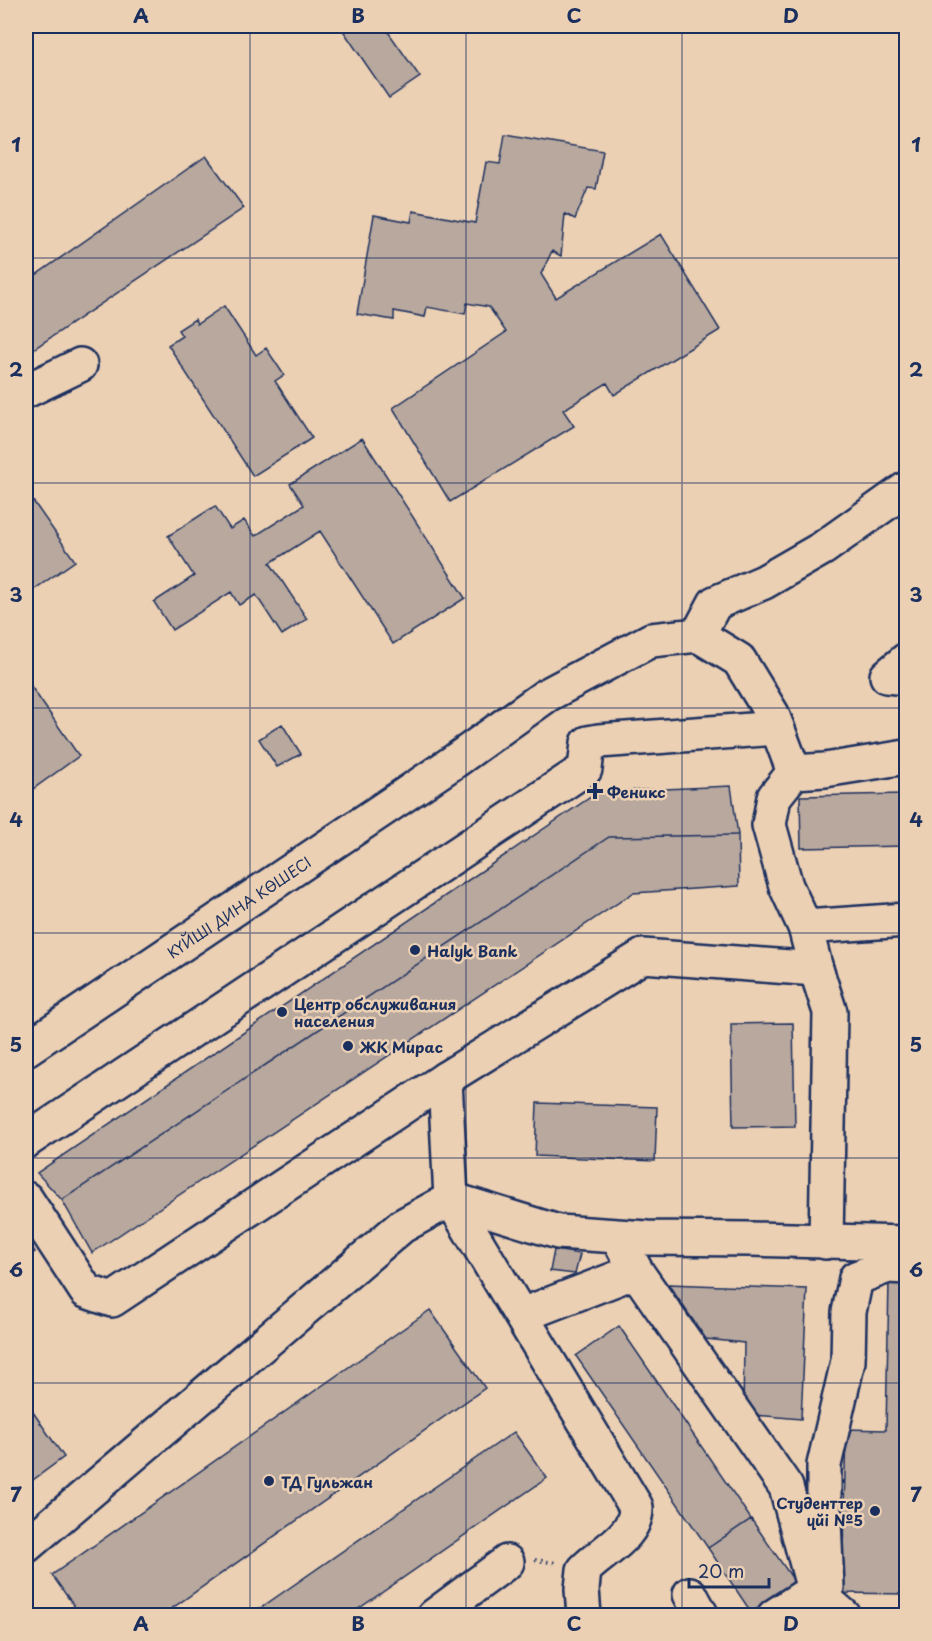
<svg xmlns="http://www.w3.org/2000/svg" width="932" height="1641" viewBox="0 0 932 1641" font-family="'Playpen Sans',sans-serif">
<rect width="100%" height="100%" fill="#ecd0b3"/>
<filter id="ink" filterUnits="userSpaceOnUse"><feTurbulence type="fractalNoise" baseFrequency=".0167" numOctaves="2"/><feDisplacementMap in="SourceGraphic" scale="12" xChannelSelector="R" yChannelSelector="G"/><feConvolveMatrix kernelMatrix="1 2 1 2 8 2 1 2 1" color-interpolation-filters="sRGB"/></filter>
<g filter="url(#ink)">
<path fill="#b8a89e" stroke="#1b2f5e" stroke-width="1.5" d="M340,26H384L420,77L389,98Z
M505,134L603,151L596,189L588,188L575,219L565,214L561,256L552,251L541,274L556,298L661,234L720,330L614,395L607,383L563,410L574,426L450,502L393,408L506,332L489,307L467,303L465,314L427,307L425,317L394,311V320L357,314L374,215L411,222L413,211L475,223L486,162L500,164Z
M206,156L244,208L26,354V282Z
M224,306L256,355L266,348L284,375L275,381L312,438L253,476L168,345L182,336L178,330L195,319L197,324Z
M362,438L465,598L393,644L320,531L270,563L307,619L282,635L256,595L239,605L231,592L172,630L154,602L194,576L168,536L215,506L230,529L244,520L255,536L304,505L290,484Z
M26,491L75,561L26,595Z
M26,679L79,756L26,794Z
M282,724L301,754L277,767L259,739Z
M731,786L738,835L609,837L62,1200L37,1173L598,792Z
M906,794V846L801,848L800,796Z
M738,835L739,886L633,893L92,1253L62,1200L609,837Z
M793,1023L795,1126L733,1127L731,1024Z
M537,1103L657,1107L655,1161L535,1156Z
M26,1238L35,1252L26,1258Z
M554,1250L580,1254L575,1274L550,1271Z
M889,1282H906V1594L842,1593L846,1429L886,1430Z
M668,1284L807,1289L801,1419L743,1414L744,1343L706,1339Z
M430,1310L485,1388L161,1616H81L52,1575Z
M619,1326L751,1519L708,1548L576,1356Z
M26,1402L64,1457L26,1485Z
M514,1432L547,1478L348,1616H249Z
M751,1519L795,1582L751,1612L708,1548Z"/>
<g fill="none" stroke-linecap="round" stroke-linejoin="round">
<g stroke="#1b2f5e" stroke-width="38">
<g id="minor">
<path d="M26,391L80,365"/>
<path d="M698,635L715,603L764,582L823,548L906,489"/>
<path d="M906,660L887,676L906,678"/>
<path d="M805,927L906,920"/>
<path id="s1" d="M26,1049L452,763L547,695L651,640L698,635L739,660L772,714L794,772"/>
<path d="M445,1079L451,1199L636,1507C637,1536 602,1551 584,1570L582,1589L584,1616"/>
<path d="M26,1141L585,769L588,743L599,741L777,728"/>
<path d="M26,1199L86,1291L112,1300L445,1079L643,956L816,969"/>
<path d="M618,1237L636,1271L786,1487L814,1590L774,1616"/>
<path d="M826,1242L830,1012L816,969L805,927L786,886L769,825L774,797L794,772L825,770L906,757"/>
<path d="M522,1315L636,1271"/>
<path d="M26,1546L402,1226L451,1199L558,1232L647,1238L750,1239L906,1243"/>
<path d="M827,1587L824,1521V1465L848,1361L849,1312L856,1278L888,1266L906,1267"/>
<path d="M814,1590L844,1616"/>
<path d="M690,1594L702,1616"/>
<path d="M434,1616L507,1562"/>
</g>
</g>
<path stroke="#1b2f5e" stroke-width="4" stroke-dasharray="1.5 4.5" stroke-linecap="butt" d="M535,1560L557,1563"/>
<use href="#minor" stroke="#ecd0b3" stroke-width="33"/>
</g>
</g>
<path fill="none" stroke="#1b2f5e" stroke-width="1.5" stroke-opacity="0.55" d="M250,26V1616M466,26V1616M682,26V1616M26,258H906M26,483H906M26,708H906M26,933H906M26,1158H906M26,1383H906"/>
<g fill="#1b2f5e" stroke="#ecd0b3" stroke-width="2">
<path d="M592 782h6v6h6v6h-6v6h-6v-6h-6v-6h6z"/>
<circle cx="415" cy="950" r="6"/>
<circle cx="282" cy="1012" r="6"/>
<circle cx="348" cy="1046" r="6"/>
<circle cx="269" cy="1481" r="6"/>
<circle cx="875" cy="1511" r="6"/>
</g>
<g text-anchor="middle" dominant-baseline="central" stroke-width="5" stroke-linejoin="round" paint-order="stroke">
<g font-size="15" font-weight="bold" fill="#1b2f5e" stroke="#ecd0b3" text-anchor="start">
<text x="607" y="791">Феникс</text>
<text x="427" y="950">Halyk Bank</text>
<text x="294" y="1003">Центр обслуживания<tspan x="294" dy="17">населения</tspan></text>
<text x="360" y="1046">ЖК Мирас</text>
<text x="281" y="1481">ТД Гульжан</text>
<text x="863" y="1502" text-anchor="end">Студенттер<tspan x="863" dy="17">үйі №5</tspan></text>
</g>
<g font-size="15" fill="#1b2f5e" stroke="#ecd0b3">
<text stroke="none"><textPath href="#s1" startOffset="256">КҮЙШІ ДИНА КӨШЕСІ</textPath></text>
</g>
</g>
<rect width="932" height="1641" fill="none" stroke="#ecd0b3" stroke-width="66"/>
<path d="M689 1578v9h80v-9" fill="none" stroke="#1b2f5e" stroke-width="3"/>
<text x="698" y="1578" font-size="18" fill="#1b2f5e" stroke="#ecd0b3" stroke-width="4.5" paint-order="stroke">20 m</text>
<rect x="33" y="33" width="866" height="1575" fill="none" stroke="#1b2f5e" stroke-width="2"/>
<g font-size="20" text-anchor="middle" font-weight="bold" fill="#1b2f5e">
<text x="141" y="23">A</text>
<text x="358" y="23">B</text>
<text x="574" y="23">C</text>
<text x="791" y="23">D</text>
<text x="16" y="152">1</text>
<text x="916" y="152">1</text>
<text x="16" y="377">2</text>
<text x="916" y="377">2</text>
<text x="16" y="602">3</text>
<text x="916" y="602">3</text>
<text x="16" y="827">4</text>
<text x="916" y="827">4</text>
<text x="16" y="1052">5</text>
<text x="916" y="1052">5</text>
<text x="16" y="1277">6</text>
<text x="916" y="1277">6</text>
<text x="16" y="1502">7</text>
<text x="916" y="1502">7</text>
<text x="141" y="1631">A</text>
<text x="358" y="1631">B</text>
<text x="574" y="1631">C</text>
<text x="791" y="1631">D</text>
</g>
</svg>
